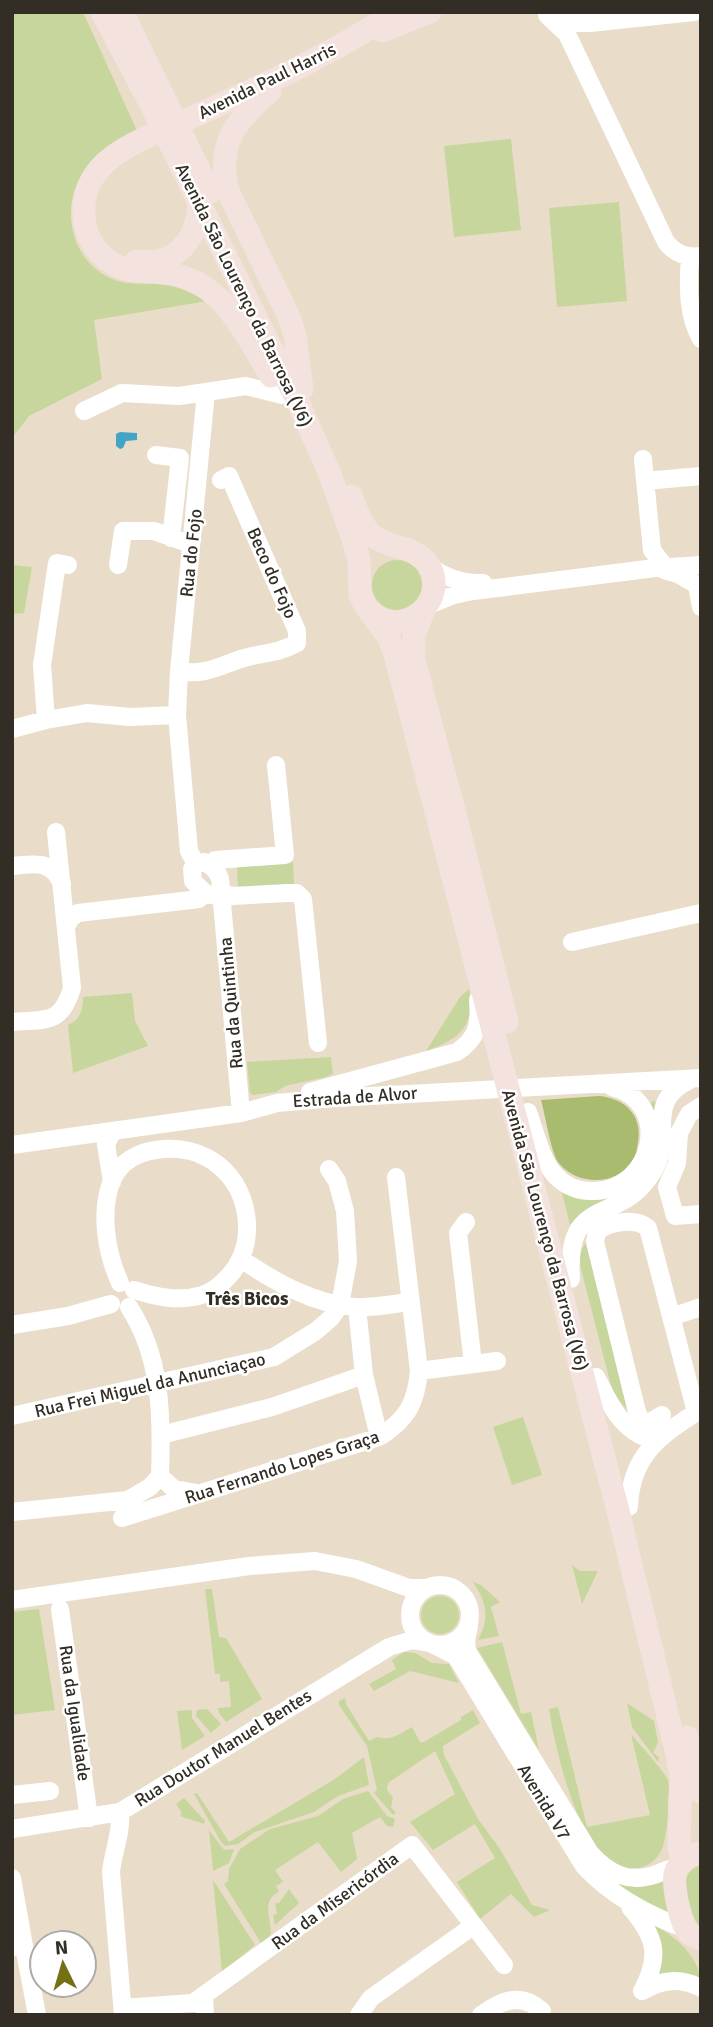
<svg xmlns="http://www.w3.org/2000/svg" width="713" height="2027" viewBox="0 0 713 2027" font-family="Signika,sans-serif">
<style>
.green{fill:#c7d69c}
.forest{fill:#a8bb6f}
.water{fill:#44a4c6}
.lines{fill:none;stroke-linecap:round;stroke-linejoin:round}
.minor{stroke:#fff;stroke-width:18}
.major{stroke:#f4e2de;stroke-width:23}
.labels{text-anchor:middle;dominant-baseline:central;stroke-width:5;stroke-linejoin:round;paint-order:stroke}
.street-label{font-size:18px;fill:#322e26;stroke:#fff}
.neighbourhood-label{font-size:19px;font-weight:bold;fill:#322e26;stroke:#fff}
</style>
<rect width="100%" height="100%" fill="#e9ddc9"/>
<!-- green -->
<path class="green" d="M 12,12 L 83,12 L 138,133 C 124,142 104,150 92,162 C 59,194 65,255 108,277 C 129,287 140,282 161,284 C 177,286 193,293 207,301 L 94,320 L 102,379 L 29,416 L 12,438 Z
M 511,139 L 521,230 L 454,237 L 444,146 Z
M 619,202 L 627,301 L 557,307 L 549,208 Z
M372 585a25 25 0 1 1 50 0a25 25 0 1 1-50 0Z
M 12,565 L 32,567 L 24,613 L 12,614 Z
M 293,862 L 294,884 L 238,888 L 237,866 Z
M 469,989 C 475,1028 459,1039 426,1051 L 460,997 Z
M 132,993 L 135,1021 L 148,1046 L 73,1073 L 68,1025 C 81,1019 83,1010 83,997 Z
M 331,1057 L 333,1074 L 326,1077 L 285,1086 L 276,1092 L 253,1095 L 250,1093 L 247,1062 Z
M 655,1101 L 658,1133 L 639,1183 L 580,1214 L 570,1225 L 561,1189 L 610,1194 L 654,1134 L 651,1102 Z
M 588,1240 L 629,1412 L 613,1393 L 581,1269 C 579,1257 580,1249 588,1240 Z
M 523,1417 L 542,1475 L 512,1485 L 493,1427 Z
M 572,1565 L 580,1571 L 598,1571 L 582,1604 Z
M 473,1582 L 481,1585 L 500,1602 L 491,1607 L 499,1636 L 478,1640 C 490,1618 487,1603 473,1582 Z
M 205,1589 L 212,1589 L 219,1637 L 226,1638 L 262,1699 L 226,1722 L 219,1713 L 218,1708 L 231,1707 L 229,1681 L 220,1682 L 220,1674 L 215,1674 Z
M421 1615a19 19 0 1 1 38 0a19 19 0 1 1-38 0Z
M 39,1609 L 55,1710 L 12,1715 L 12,1612 Z
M 502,1642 L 521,1714 L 531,1712 L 539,1750 L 477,1648 Z
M 404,1652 L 415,1653 L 432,1663 L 449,1664 L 459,1683 L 410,1671 L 374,1691 L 369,1684 L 396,1669 L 392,1660 Z
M 345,1698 L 346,1704 L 369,1741 L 377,1737 C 391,1741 400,1734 412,1727 L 420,1742 L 424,1742 L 461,1720 L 461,1717 L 473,1710 L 480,1723 L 443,1746 L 444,1755 L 478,1819 L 500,1849 L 532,1905 L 550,1910 L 534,1917 L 511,1894 L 480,1919 L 457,1882 L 495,1858 L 475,1824 L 433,1850 L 410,1822 L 455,1794 L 435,1751 L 388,1783 L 387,1790 L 393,1798 L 391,1807 L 396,1813 L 393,1815 L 374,1793 L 377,1790 L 367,1746 L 339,1705 L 339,1701 Z
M 627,1703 L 654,1721 L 658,1742 L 653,1753 L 659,1757 L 658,1762 L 632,1727 Z
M 558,1707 L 587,1827 L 650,1815 L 631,1734 C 639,1744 664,1771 668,1780 C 670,1786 668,1796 668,1801 C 668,1816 667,1835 662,1849 C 653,1871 625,1874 608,1860 C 574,1831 556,1752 549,1709 Z
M 207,1709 L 221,1724 L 211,1733 L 196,1716 L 197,1710 Z
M 192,1710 L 192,1718 L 205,1736 L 182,1750 L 177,1711 Z
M 364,1757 L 369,1785 L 338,1796 L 314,1812 L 255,1832 L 238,1844 L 225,1846 L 221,1842 L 194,1794 L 197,1793 L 229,1842 L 335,1779 Z
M 368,1791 L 387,1816 L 395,1819 L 393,1827 L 387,1826 L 380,1817 L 352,1833 L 357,1859 L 341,1872 L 318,1842 L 275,1870 L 283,1882 L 276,1886 L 279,1892 C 260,1901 272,1919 271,1935 L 261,1943 L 224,1884 L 228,1881 L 229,1869 L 240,1849 L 270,1829 L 318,1816 L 343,1799 Z
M 184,1798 L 205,1821 L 204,1824 L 180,1816 L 182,1813 L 176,1804 Z
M 209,1830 L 224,1850 L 234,1849 L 229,1863 L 213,1871 Z
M 701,1865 L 701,1928 C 692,1920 686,1893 686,1880 C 687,1872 694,1867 701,1865 Z
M 669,1873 L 675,1918 L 647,1906 L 604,1875 Z
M 213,1880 L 255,1945 L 222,1972 Z
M 289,1889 L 299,1903 L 275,1925 L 273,1915 L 277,1914 L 275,1903 L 279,1903 Z
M 649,1923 C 672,1933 698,1954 701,1981 L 656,1978 Z"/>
<!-- forest -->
<path class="forest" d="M 599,1096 C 624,1098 643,1115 638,1142 C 637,1149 636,1157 632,1162 C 615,1187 575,1185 558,1162 C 551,1152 545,1114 541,1100 Z"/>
<!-- water -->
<path class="water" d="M 120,432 L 137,433 L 137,440 L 126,441 L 123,448 L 120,449 L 116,446 L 116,434 Z"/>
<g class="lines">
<!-- minor -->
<path class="minor" d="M 547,15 L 567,34 L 666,242 C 675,254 686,258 701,256
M 552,17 L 576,23 L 590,23 L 694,12
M 690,257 C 688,284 687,315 701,339
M 84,411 L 122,393 L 179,396 L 246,386 L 282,395
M 156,455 L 180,458 L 171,538
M 643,459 L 652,550 L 665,567
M 645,481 L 701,476
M 118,565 L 123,531 L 154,531 L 182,541
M 428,565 C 445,578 462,584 483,583
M 664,570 L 678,574 L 697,585 L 701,607
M 429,605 L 454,595 L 473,591 L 655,568 L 701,565
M 179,671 C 204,675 215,668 238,660 C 260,652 275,655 297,643 L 297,631 L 229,476 L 221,480
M 46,720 L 42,665 L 57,563 L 68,565
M 12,729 L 46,720 L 87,713 L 130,717 L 177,715
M 204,862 C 217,868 225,880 218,894 L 207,895 L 193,881 L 192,869 L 196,864 Z
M 196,864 L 189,851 L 177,715 L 179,671 L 206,392
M 211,865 L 215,860 L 285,855 L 276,765
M 12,866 C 35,864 51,859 62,884
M 220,892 L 232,896 L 288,893 L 297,893 L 303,899 L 318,1043
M 218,894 L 222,903 L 241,1113
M 66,927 L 71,918 L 78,913 L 191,900 L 199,899 L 204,893
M 572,942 L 701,913
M 12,1022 C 46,1019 61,1025 72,988 L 56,832
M 310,1092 L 457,1052 C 478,1038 480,1024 478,1000
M 701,1106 L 689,1114 L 679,1133 L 677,1163 L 667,1187 L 675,1216 L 701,1214
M 528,1112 C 535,1131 541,1160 555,1175 C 565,1186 579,1192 594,1191 C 653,1190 674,1103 612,1087
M 12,1145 L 241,1113 L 277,1103 L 334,1098 L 701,1078
M 112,1182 L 106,1144 L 113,1131
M 466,1222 L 458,1233 L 473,1364
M 241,1259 C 275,1282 313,1304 355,1307 C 373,1308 392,1304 410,1302
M 571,1279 C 565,1192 619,1227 652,1173 C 676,1136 642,1103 690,1080
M 120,1283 C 106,1252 99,1210 113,1178 C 121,1162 138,1152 156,1150 C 204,1142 244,1174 247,1223 C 248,1244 242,1262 228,1277 C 221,1285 212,1292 202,1295 C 179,1302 156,1297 134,1290
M 129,1307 C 162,1358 162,1417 160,1476
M 357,1307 L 364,1375 L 379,1437
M 671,1317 L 701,1307
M 12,1325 L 68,1316 L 111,1304
M 419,1371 L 497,1361
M 596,1377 C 608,1399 617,1424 642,1436 L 664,1432
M 662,1415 L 647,1424 L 641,1420 L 637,1412 L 595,1242 L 597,1232 C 609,1221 636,1218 648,1228 L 696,1412
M 12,1416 L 274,1357 L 316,1331 L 331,1318 L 340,1305 L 348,1261 L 345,1211 L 337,1181 L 329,1169
M 161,1435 L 272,1407 L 364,1375
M 629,1507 C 631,1454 660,1436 701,1409
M 12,1512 L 128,1500 L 150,1487 L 160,1476 L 174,1489 L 197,1493
M 122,1518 L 379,1437 C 407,1420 416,1403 419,1371 L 396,1177
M410 1615a30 30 0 1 1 60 0a30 30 0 1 1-60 0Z
M 12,1600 L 249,1566 L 315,1561 L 356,1569 L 409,1588 L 426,1588
M 60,1609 L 89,1818
M 469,1626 L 466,1640 L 467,1651 L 590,1853 C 609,1874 629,1884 657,1874 C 664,1871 670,1868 678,1867
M 432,1644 L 456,1656 L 584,1866 C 612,1896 649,1916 687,1929
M 12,1795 L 50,1791
M 12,1829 L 120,1812
M 12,1878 L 24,1946 L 12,1947
M 630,1907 C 656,1937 661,1956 642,1991
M 24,1946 L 37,2015
M 642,1991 C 662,1980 679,1977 701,1988
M 204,1996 L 205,2015
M 123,2008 L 193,2003 L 412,1845 L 504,1965
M 123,2015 L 111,1872 C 113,1852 122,1832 120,1812 L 389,1647 L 412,1640 L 429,1643
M 359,2015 L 371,1998 L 473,1926
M 481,2015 C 502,2000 521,1992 542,2011"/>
<!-- major -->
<path class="major" d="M 102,12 L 148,99 L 297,400 L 329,472 L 353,539 L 359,559 L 360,595 L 366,607 L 389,638 L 396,658 L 618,1511 L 677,1754 L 681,1778 L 679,1846 L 682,1863
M 122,12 L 210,192
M 382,31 L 430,12
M 270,91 C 236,121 217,142 227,189 L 289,317 L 295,335 L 302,389
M 136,261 C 176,266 196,242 199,204
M 271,376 C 245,335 225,283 171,274 C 147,270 127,276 106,259 C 78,236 77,194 100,168 C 121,144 168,129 197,115 C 265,84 333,54 395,12
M 351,496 C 356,508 361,525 371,534 C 387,549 415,545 428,564 C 451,600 403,641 371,612
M 423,612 L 414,635 L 414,661 L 454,810 L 507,1022
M 687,1737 L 701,1792
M 701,1853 C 690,1855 678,1862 675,1874 C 673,1887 680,1925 690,1934 C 692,1935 699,1938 701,1939"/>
</g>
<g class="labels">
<!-- street labels -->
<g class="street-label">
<text transform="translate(267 81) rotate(-26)">Avenida Paul Harris</text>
<text transform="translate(244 295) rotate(64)">Avenida São Lourenço da Barrosa (V6)</text>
<text transform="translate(191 553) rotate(-84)">Rua do Fojo</text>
<text transform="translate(272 573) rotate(66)">Beco do Fojo</text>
<text transform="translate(231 1003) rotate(-95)">Rua da Quintinha</text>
<text transform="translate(355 1097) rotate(-4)">Estrada de Alvor</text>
<text transform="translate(545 1230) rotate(75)">Avenida São Lourenço da Barrosa (V6)</text>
<text transform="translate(150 1385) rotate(-13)">Rua Frei Miguel da Anunciaçao</text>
<text transform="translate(282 1467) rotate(-18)">Rua Fernando Lopes Graça</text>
<text transform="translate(75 1713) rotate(82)">Rua da Igualidade</text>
<text transform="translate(223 1748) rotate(-32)">Rua Doutor Manuel Bentes</text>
<text transform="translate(544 1802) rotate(59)">Avenida V7</text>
<text transform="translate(335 1901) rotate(-36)">Rua da Misericórdia</text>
</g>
<!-- neighbourhood labels -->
<g class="neighbourhood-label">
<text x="247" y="1299">Três Bicos</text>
</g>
</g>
<!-- border -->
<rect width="713" height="2027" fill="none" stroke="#322e26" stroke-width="28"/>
<!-- north arrow -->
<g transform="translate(63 1964) rotate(355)"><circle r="33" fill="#ffffff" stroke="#adaba8" stroke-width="2"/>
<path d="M0-5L12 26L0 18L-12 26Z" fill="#737114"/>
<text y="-10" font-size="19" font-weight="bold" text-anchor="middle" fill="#322e26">N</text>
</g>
</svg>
